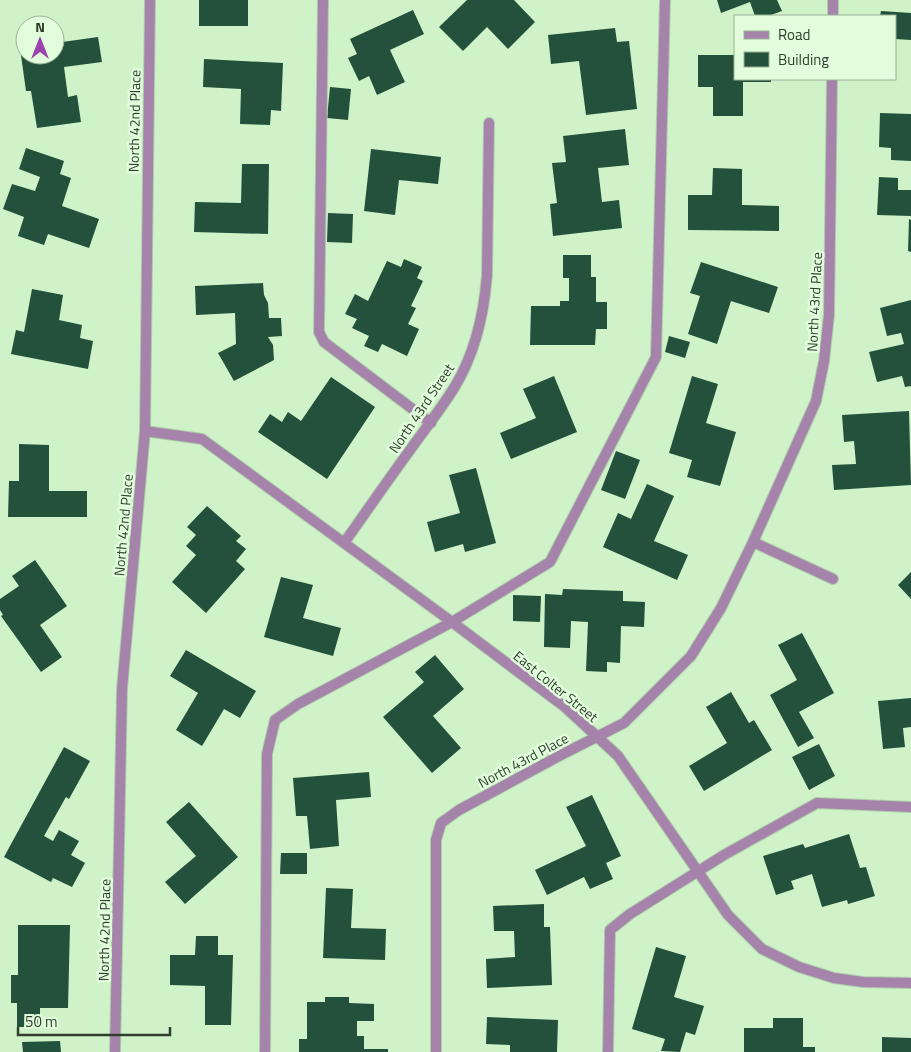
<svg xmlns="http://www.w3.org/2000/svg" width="911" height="1052" viewBox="0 0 911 1052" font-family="'Titillium Web',sans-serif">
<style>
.building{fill:#23513b}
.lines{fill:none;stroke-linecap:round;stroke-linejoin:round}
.lane-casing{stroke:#afceaa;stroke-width:12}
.street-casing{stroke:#afceaa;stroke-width:12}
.lane{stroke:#a583ab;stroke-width:10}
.street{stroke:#a583ab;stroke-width:10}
.labels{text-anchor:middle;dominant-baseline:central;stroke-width:5;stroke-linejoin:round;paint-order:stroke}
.street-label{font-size:14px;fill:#303e2e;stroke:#e1fddc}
</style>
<rect width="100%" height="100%" fill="#cff2c9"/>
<!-- building -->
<path class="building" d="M 199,0 L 248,0 L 248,26 L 199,26 Z
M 467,0 L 514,0 L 535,22 L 508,49 L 487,27 L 463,51 L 439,27 Z
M 717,0 L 777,0 L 782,11 L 768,16 L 755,16 L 750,2 L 721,13 Z
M 413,10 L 424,34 L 390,50 L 405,82 L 377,95 L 369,76 L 359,81 L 348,58 L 357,54 L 350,39 Z
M 881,11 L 911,13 L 911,40 L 895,39 L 895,16 L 880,16 Z
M 615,28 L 617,42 L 629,41 L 637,109 L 586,115 L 579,61 L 551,64 L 548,35 Z
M 98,37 L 102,62 L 64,67 L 68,97 L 77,95 L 81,122 L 37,128 L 31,91 L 26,91 L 20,48 L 25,47 L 25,55 L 55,55 L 55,43 Z
M 698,55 L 735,55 L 735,79 L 771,79 L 771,82 L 743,82 L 743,116 L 713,116 L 713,87 L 698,87 Z
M 204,59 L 283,63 L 281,111 L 271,110 L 270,125 L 240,124 L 241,89 L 203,87 Z
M 330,87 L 351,89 L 348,120 L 327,118 Z
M 880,113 L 911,114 L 911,161 L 891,160 L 891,148 L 879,147 Z
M 625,129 L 629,165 L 598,168 L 602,202 L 619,200 L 622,228 L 553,236 L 550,204 L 557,203 L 552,163 L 566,162 L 563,136 Z
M 26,148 L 64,161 L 60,174 L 71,178 L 62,206 L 99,219 L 89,248 L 48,234 L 44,245 L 18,236 L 24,217 L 3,209 L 12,184 L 35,191 L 40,177 L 19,169 Z
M 371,149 L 441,157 L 438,184 L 399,180 L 395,215 L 364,211 Z
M 242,164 L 269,164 L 268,234 L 194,232 L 195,202 L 241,203 Z
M 713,168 L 742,169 L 742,205 L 779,206 L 779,231 L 688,230 L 688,195 L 712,195 Z
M 879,177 L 898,178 L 898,190 L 911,190 L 911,216 L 877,215 Z
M 328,213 L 353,214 L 352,243 L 327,242 Z
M 909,219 L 911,220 L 911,252 L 908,251 Z
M 563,255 L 591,255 L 591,277 L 596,277 L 596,302 L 607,302 L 607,329 L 596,329 L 595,345 L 530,345 L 531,306 L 560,306 L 560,301 L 569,301 L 569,278 L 563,278 Z
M 404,259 L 422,267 L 417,278 L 423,281 L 411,306 L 416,308 L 408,324 L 419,329 L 407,356 L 382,344 L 378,352 L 364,346 L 369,336 L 352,328 L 357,319 L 345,314 L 355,294 L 368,301 L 387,261 L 401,267 Z
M 701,262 L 778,287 L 769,313 L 731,301 L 717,344 L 688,334 L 700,296 L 690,293 Z
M 263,283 L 264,295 L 268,303 L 269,318 L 281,318 L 282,336 L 268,337 L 273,345 L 274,360 L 234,381 L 218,353 L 236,344 L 235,313 L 196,315 L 195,286 Z
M 32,289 L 63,295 L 59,320 L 82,325 L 80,338 L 93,341 L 88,369 L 11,354 L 16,330 L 24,332 Z
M 911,300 L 911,386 L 905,387 L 902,376 L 877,382 L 869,352 L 904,344 L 901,333 L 887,336 L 880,308 Z
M 669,336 L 690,342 L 685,358 L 665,352 Z
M 554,376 L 577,432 L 511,459 L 500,433 L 536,418 L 523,389 Z
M 692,376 L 718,384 L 706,423 L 736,432 L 720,486 L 687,477 L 692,460 L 669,453 Z
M 331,377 L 375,407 L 327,479 L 258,432 L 270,414 L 282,422 L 288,412 L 301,421 Z
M 909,411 L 911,485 L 834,490 L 832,465 L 856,464 L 854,441 L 844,442 L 842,415 Z
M 19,444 L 49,445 L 49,491 L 87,491 L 87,517 L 8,517 L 9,481 L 19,481 Z
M 616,451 L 640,460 L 625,499 L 601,490 Z
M 476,468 L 496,543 L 465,552 L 463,544 L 435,552 L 427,522 L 460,513 L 449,475 Z
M 647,484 L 674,496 L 654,541 L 688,555 L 677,580 L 603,547 L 618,513 L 631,519 Z
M 207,506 L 241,536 L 236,541 L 246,549 L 236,561 L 245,569 L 206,613 L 172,582 L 196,555 L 186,546 L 196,535 L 187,527 Z
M 35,560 L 67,606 L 40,625 L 62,657 L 41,672 L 1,616 L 3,615 L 0,610 L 0,599 L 19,586 L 12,576 Z
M 911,572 L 911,599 L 898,585 Z
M 281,577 L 313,585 L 303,618 L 341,628 L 333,656 L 264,637 Z
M 563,589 L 623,591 L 623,601 L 645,602 L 644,627 L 621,626 L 620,663 L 607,662 L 607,672 L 586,671 L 588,622 L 571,621 L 570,648 L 544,647 L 545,594 L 562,595 Z
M 513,595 L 541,596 L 540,622 L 513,621 Z
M 802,633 L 834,693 L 799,712 L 814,738 L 798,747 L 770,695 L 797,680 L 778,645 Z
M 186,650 L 256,691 L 240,718 L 224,709 L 202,746 L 176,730 L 198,693 L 170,676 Z
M 435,655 L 464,689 L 433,716 L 461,748 L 432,773 L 383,717 L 424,682 L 415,672 Z
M 731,692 L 749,723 L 754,720 L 772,750 L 704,791 L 689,766 L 727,743 L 706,707 Z
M 911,698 L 911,727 L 903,728 L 905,747 L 883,749 L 878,701 Z
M 819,744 L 835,776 L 809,790 L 792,757 Z
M 64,747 L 90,761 L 69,799 L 66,797 L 44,836 L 53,841 L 59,830 L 79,841 L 71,855 L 85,863 L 72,887 L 53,878 L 51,882 L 4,857 Z
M 369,772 L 371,797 L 336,800 L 339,846 L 310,849 L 307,816 L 296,816 L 293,778 Z
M 592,795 L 621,856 L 606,863 L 613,879 L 590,889 L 584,877 L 547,895 L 535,870 L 586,846 L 566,807 Z
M 189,802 L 238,857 L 185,904 L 165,882 L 196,856 L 166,822 Z
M 849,834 L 860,868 L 866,867 L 875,896 L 848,904 L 847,900 L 822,907 L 812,874 L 791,881 L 794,889 L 776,895 L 763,856 L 803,844 L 805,848 Z
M 281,853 L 307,853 L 307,874 L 280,874 Z
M 326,888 L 353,889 L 351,928 L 386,929 L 385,960 L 323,958 Z
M 544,904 L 544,927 L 550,927 L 552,985 L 487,988 L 486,959 L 515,957 L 514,931 L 494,931 L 493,906 Z
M 18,925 L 70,925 L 68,1008 L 40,1008 L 40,1027 L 17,1027 L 17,1003 L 11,1003 L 11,975 L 18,975 Z
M 196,936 L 218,936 L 218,955 L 233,955 L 231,1025 L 205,1025 L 205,986 L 170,985 L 170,955 L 195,955 Z
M 656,947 L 686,956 L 674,997 L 704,1006 L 695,1035 L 686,1032 L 680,1052 L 661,1051 L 665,1039 L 632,1029 Z
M 325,997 L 349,997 L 349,1003 L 374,1004 L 374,1021 L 357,1021 L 357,1036 L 364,1036 L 364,1049 L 388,1049 L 388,1052 L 299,1052 L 299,1039 L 307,1039 L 307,1002 L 325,1002 Z
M 487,1017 L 558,1020 L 557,1052 L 510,1052 L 510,1045 L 486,1044 Z
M 773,1018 L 803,1018 L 803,1047 L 815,1047 L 815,1052 L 744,1052 L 744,1028 L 773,1028 Z
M 882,1037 L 911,1038 L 911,1052 L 882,1052 Z
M 60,1041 L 61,1052 L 23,1052 L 22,1042 Z"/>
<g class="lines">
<defs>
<path id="lane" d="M 323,0 L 319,332 L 324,342 L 431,423
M 265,1052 L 267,754 L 275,720 L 298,704 L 452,622 L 550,562 L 656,357 L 665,0
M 608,1052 L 610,930 L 630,914 L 724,855 L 817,803 L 911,807"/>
<path id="street" d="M 833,16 L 833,0
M 145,431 L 202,439 L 452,622 L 565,707 L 618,756 L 728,915 L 762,949 L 799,967 L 834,978 L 863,982 L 911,983
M 753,542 L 833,579
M 344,543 C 366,512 388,480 410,450 C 425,429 441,409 454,388 C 475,354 484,314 487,275 L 489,123
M 115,1052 L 122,689 L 145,431 L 150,0
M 436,1052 L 436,840 L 441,823 L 459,810 L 559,756 L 624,723 L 691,656 L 721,608 L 753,542 L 816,401 L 824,361 L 829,315 L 832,79"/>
</defs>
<!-- lane casing -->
<use href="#lane" class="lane-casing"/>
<!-- street casing -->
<use href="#street" class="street-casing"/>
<!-- lane -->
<use href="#lane" class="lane"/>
<!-- street -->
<use href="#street" class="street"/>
</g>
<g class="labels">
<!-- street labels -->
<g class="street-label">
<text transform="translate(134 121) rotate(-89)">North 42nd Place</text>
<text transform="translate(814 302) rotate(-87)">North 43rd Place</text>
<text transform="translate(421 408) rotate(-56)">North 43rd Street</text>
<text transform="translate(123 525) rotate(-85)">North 42nd Place</text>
<text transform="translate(556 686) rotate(39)">East Colter Street</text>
<text transform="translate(523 760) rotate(-28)">North 43rd Place</text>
<text transform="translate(104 930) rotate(-89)">North 42nd Place</text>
</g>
</g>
<!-- legend -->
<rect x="734" y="15" width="162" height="65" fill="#e1fddc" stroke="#9ab196"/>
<rect x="744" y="31" width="25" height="8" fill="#a583ab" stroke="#9ab196"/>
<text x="778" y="40" font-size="15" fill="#303e2e">Road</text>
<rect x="744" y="52" width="25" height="15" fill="#23513b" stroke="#9ab196"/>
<text x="778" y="65" font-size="15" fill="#303e2e">Building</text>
<!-- north arrow -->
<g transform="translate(40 40)"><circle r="24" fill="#e1fddc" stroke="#9ab196"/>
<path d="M0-4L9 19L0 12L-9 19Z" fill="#9c42ad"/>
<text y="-8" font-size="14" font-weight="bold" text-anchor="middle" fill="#303e2e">N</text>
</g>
<!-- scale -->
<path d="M18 1027v8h152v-8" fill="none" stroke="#303e2e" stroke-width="2.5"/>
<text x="25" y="1027" font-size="15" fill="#303e2e" stroke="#e1fddc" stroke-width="4" paint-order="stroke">50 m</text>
</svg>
